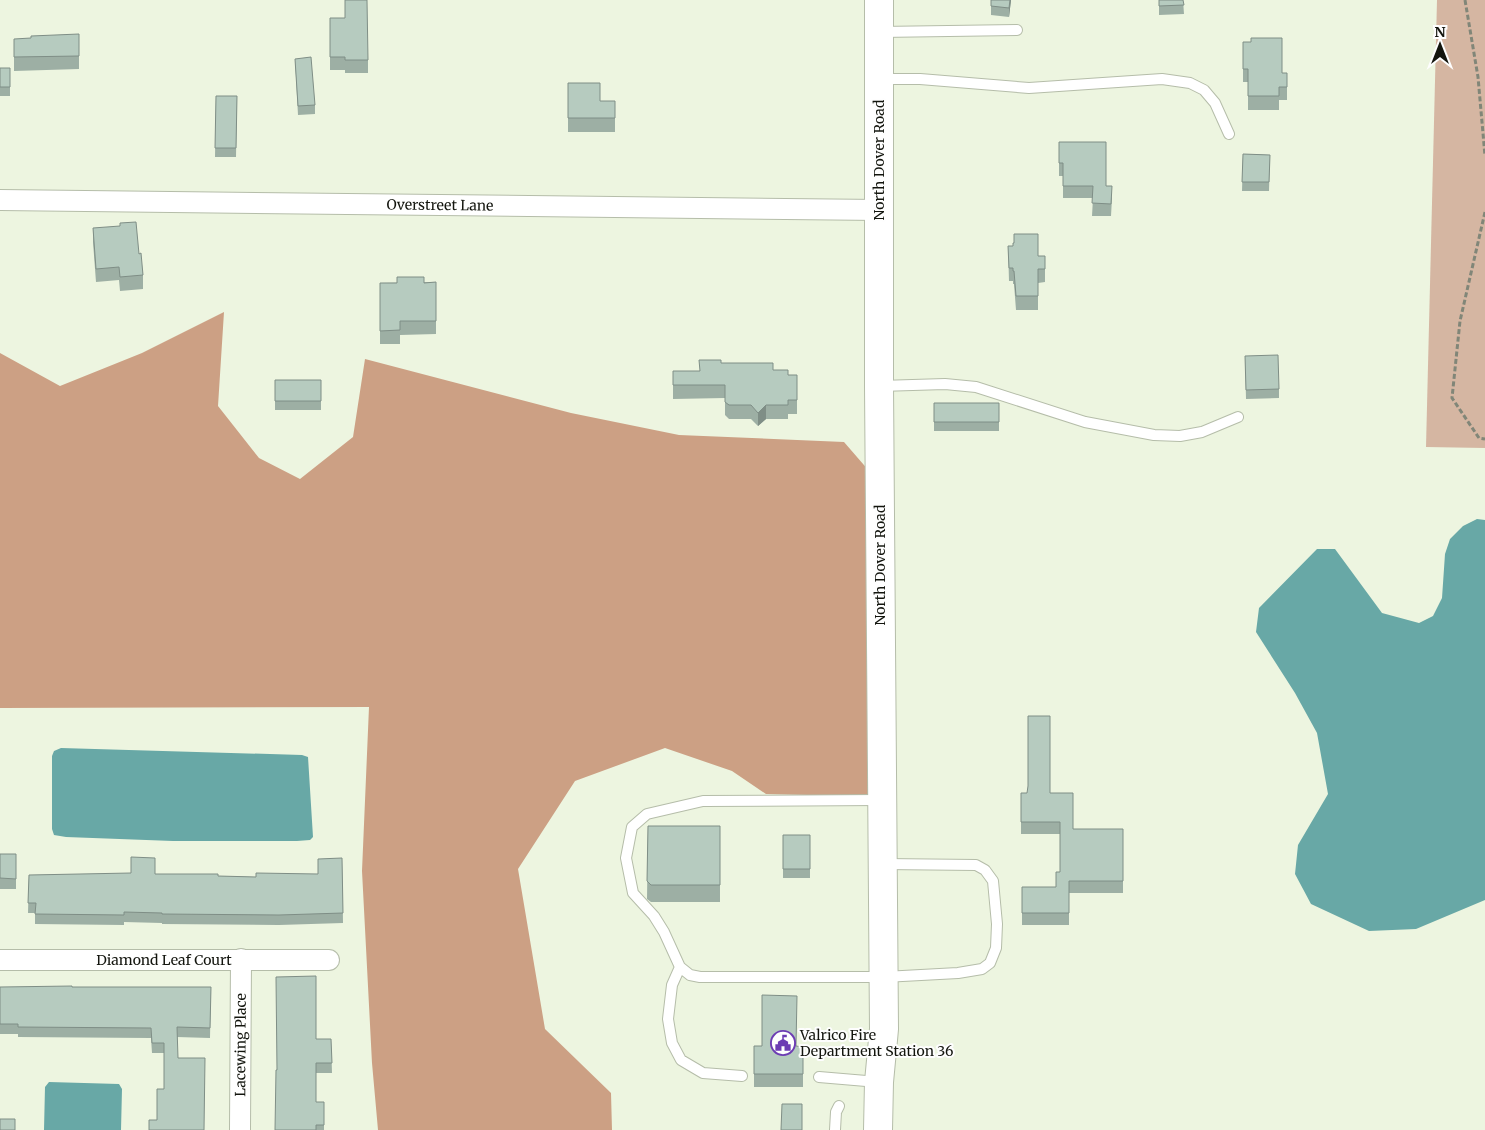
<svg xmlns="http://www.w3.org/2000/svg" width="1485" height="1130" viewBox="0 0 1485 1130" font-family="Merriweather,serif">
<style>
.green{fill:#d5b6a2}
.forest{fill:#cca084}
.water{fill:#68a8a6}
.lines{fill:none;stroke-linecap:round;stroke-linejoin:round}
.lane-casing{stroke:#b5bda9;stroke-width:12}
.street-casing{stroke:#b5bda9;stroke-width:22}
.secondary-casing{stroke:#b5bda9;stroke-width:30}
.path{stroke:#818678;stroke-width:3;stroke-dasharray:5 2.5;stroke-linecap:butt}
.lane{stroke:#fff;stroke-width:10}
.street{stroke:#fff;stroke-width:20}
.secondary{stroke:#fff;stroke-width:28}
.wall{fill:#9dafa4}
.shaded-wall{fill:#7f8e86}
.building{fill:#b6cbbf;stroke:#7f8e86}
.labels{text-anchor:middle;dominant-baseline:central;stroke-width:4;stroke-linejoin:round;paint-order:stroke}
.street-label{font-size:14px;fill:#13150e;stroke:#fefefe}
.poi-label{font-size:14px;fill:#13150e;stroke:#fefefe;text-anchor:start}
</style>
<rect width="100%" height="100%" fill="#edf5e0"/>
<!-- green -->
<path class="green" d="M 1437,0 L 1485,0 L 1485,448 L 1426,447 Z"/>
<!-- forest -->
<path class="forest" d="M 224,312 L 218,406 L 259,458 L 300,479 L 353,437 L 365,359 L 571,413 L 679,435 L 844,442 L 870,472 L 872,794 L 868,796 L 850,796 L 766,794 L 732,771 L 665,748 L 575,781 L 518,869 L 545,1029 L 611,1093 L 612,1130 L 378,1130 L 372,1063 L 362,871 L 369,707 L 0,708 L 0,353 L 60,386 L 142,353 Z"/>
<!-- water -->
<path class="water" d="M 1477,519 L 1485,520 L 1485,900 L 1416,929 L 1369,931 L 1311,904 L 1295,874 L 1298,845 L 1328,794 L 1317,733 L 1295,693 L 1256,632 L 1259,608 L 1317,549 L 1335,549 L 1382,613 L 1419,623 L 1433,616 L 1442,598 L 1445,554 L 1450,539 L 1463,526 Z
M 61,748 L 302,755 L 308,757 L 313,837 L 310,840 L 297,841 L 173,841 L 66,837 L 54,835 L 52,829 L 52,756 L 54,751 Z
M 49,1082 L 119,1084 L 122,1089 L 121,1130 L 44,1130 L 45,1087 Z"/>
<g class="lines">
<defs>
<path id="lane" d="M 880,32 L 1017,30
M 880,79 L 920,79 L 1029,88 L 1162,79 L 1190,83 L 1204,90 L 1215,103 L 1229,134
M 880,386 L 945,384 L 976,387 L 1085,422 L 1154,435 L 1180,436 L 1202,432 L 1238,417
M 880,800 L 703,801 L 647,814 L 632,827 L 626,858 L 633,893 L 654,916 L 664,932 L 680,967 L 690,975 L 700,977 L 884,977 L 958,973 L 982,969 L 990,963 L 996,948 L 997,924 L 993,881 L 985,870 L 976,865 L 884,864
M 680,967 L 672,985 L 668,1019 L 672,1043 L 681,1060 L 703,1073 L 742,1076
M 819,1077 L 878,1082
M 835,1130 L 836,1112 L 839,1106"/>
<g id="street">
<path id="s1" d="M 0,200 L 879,210"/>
<path id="s2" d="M 0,960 L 329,960"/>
<path id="s3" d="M 240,1130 L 241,959"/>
</g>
<path id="secondary" d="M 878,1130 L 879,1082 L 884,1029 L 879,386 L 879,0"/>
</defs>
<!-- lane casing -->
<use href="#lane" class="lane-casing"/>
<!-- street casing -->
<use href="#street" class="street-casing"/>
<!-- secondary casing -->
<use href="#secondary" class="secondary-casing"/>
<!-- path -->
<path class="path" d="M 1465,0 L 1478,77 L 1485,156
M 1485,212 L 1460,321 L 1452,398 L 1479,438 L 1485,439"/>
<!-- lane -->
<use href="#lane" class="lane"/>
<!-- street -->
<use href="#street" class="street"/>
<!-- secondary -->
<use href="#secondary" class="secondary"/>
</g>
<!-- wall -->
<path class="wall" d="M 991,0 L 1011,0 L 1009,17 L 991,15 Z
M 1159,0 L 1183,0 L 1184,14 L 1159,15 Z
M 330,18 L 368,60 L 368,73 L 345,73 L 345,70 L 330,70 Z
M 14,39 L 79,56 L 79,69 L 14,71 Z
M 1243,42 L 1282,73 L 1287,73 L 1287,100 L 1279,100 L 1279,110 L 1248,110 L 1248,82 L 1243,82 Z
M 295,59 L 315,105 L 315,114 L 298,115 Z
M 0,68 L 10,87 L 10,96 L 0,96 Z
M 568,83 L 600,101 L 615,101 L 615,132 L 568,132 Z
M 216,96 L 237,96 L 236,157 L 215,157 Z
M 1059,142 L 1106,186 L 1112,198 L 1111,216 L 1092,216 L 1093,198 L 1063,198 L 1063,176 L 1059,176 Z
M 1243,154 L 1270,155 L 1269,191 L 1242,191 Z
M 93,228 L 139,254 L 143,275 L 143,289 L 120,291 L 119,280 L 96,282 L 93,242 Z
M 1008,246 L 1038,256 L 1045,256 L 1045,282 L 1038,283 L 1038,310 L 1016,310 L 1014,284 L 1013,284 L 1013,281 L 1009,281 Z
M 436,282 L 436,334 L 400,335 L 400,344 L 380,344 L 380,283 Z
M 1245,356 L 1279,389 L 1279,398 L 1246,399 Z
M 721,363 L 773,370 L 788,375 L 797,375 L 797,414 L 788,414 L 788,419 L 766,419 L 758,426 L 751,419 L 729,419 L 725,415 L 725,398 L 673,399 L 673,371 L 699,371 Z
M 275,380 L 321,380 L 321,410 L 275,410 Z
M 934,403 L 999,403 L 999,431 L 934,431 Z
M 1021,793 L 1050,793 L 1073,829 L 1123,829 L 1123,893 L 1069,893 L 1069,925 L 1022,925 L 1022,887 L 1056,887 L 1060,872 L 1060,834 L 1021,834 Z
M 648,826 L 720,826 L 720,902 L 651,902 L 647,899 Z
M 783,835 L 810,835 L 810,878 L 783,878 Z
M 0,854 L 16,854 L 16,889 L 0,889 Z
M 342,858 L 343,923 L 279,925 L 162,924 L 162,923 L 124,922 L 124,925 L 35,924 L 35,913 L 28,913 L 29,875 L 155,874 L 218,876 L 256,877 L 318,874 Z
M 0,987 L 211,987 L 210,1038 L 177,1037 L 157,1120 L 164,1089 L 164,1053 L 152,1053 L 151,1038 L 18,1037 L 18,1034 L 0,1034 Z
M 316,1039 L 331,1039 L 332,1073 L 316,1073 L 316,1102 L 324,1102 L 324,1130 L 275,1130 Z
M 754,1046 L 803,1047 L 803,1087 L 754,1087 Z"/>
<!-- shaded-wall -->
<path class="shaded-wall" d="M 1010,0 L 1011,0 L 1009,17 L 1009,8 Z
M 766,405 L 766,419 L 758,426 L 758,413 Z"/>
<!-- building -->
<path class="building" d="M 345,0 L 367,0 L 368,60 L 345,60 L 345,57 L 330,57 L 330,18 L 345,18 Z
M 991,0 L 1010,0 L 1009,8 L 991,6 Z
M 1159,0 L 1183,0 L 1184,5 L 1159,6 Z
M 79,34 L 79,56 L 14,57 L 14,39 L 31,38 L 31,36 Z
M 1251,38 L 1282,38 L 1282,73 L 1287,73 L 1287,87 L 1279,87 L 1279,96 L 1248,96 L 1248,69 L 1243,69 L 1243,42 L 1251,42 Z
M 311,57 L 315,105 L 298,106 L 295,59 Z
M 0,68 L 10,68 L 10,87 L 0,87 Z
M 568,83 L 600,83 L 600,101 L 615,101 L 615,118 L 568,118 Z
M 216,96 L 237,96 L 236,148 L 215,148 Z
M 1059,142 L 1106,142 L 1106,186 L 1112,186 L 1111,204 L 1092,203 L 1093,186 L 1063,186 L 1063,163 L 1059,163 Z
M 1243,154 L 1270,155 L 1269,182 L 1242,182 Z
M 136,222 L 139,254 L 141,253 L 143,275 L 120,277 L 119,267 L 96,269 L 93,228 L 120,226 L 120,223 Z
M 1014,234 L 1038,234 L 1038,256 L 1045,256 L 1045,269 L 1038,269 L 1038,296 L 1016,296 L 1014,271 L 1013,271 L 1013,268 L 1009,268 L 1008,246 L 1013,246 L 1013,243 L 1014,243 Z
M 397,277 L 424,277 L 424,283 L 436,282 L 436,321 L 400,321 L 400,330 L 380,331 L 380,283 L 397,283 Z
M 1278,355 L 1279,389 L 1246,390 L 1245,356 Z
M 699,360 L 721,360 L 721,363 L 773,363 L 773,370 L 788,370 L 788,375 L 797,375 L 797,400 L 788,400 L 788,405 L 766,405 L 758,413 L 751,405 L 729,405 L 725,402 L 725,385 L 673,385 L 673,371 L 700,371 Z
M 275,380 L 321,380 L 321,401 L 275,401 Z
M 934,403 L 999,403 L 999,422 L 934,422 Z
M 1028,716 L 1050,716 L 1050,793 L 1073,793 L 1073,829 L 1123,829 L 1123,881 L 1069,881 L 1069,913 L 1022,913 L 1022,887 L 1056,887 L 1056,872 L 1060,872 L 1060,822 L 1021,822 L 1021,793 L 1027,793 L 1028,786 Z
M 648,826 L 720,826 L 720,885 L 651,885 L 647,881 Z
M 783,835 L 810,835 L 810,869 L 783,869 Z
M 0,854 L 16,854 L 16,879 L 0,878 Z
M 131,857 L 155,858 L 155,874 L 218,874 L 218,876 L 256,877 L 256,873 L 318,874 L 318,859 L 342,858 L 343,913 L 279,915 L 162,914 L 162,913 L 124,912 L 124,915 L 35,914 L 36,903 L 28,903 L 29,875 L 131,873 Z
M 316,976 L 316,1039 L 331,1039 L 332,1063 L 316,1063 L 316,1102 L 324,1102 L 324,1125 L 316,1125 L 316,1130 L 275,1130 L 276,1070 L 277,1070 L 276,977 Z
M 72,986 L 72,987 L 211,987 L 210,1028 L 177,1027 L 178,1058 L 205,1058 L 204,1130 L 149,1130 L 149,1120 L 157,1120 L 157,1089 L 164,1089 L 164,1043 L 152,1043 L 151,1028 L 18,1027 L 18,1024 L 0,1024 L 0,987 Z
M 762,995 L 797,996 L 796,1046 L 803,1047 L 803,1074 L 754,1074 L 754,1046 L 762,1046 Z
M 782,1104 L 802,1104 L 802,1130 L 781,1130 Z
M 0,1119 L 15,1119 L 15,1130 L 0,1130 Z"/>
<!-- icons -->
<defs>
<symbol id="civic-ring" viewBox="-11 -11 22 22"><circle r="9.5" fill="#fefefe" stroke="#6c3cb3" stroke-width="1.5"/><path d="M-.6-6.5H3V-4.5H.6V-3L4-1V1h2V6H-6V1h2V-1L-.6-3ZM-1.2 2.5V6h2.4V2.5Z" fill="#6c3cb3"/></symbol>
</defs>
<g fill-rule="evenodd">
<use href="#civic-ring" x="769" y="1029" width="28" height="28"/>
</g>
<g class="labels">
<!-- street labels -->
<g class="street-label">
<text transform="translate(879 160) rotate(-90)">North Dover Road</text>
<text stroke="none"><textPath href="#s1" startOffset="440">Overstreet Lane</textPath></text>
<text transform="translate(880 565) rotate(-90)">North Dover Road</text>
<text stroke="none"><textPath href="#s2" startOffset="164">Diamond Leaf Court</textPath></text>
<text stroke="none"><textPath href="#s3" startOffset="85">Lacewing Place</textPath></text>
</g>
<!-- poi labels -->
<g class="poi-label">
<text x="800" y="1035">Valrico Fire<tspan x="800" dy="16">Department Station 36</tspan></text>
</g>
</g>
<!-- north arrow -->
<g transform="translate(1440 45)" stroke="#fefefe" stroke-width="4" paint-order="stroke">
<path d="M0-4L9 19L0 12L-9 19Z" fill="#13150e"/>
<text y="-8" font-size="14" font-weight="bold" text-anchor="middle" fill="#13150e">N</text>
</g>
</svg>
